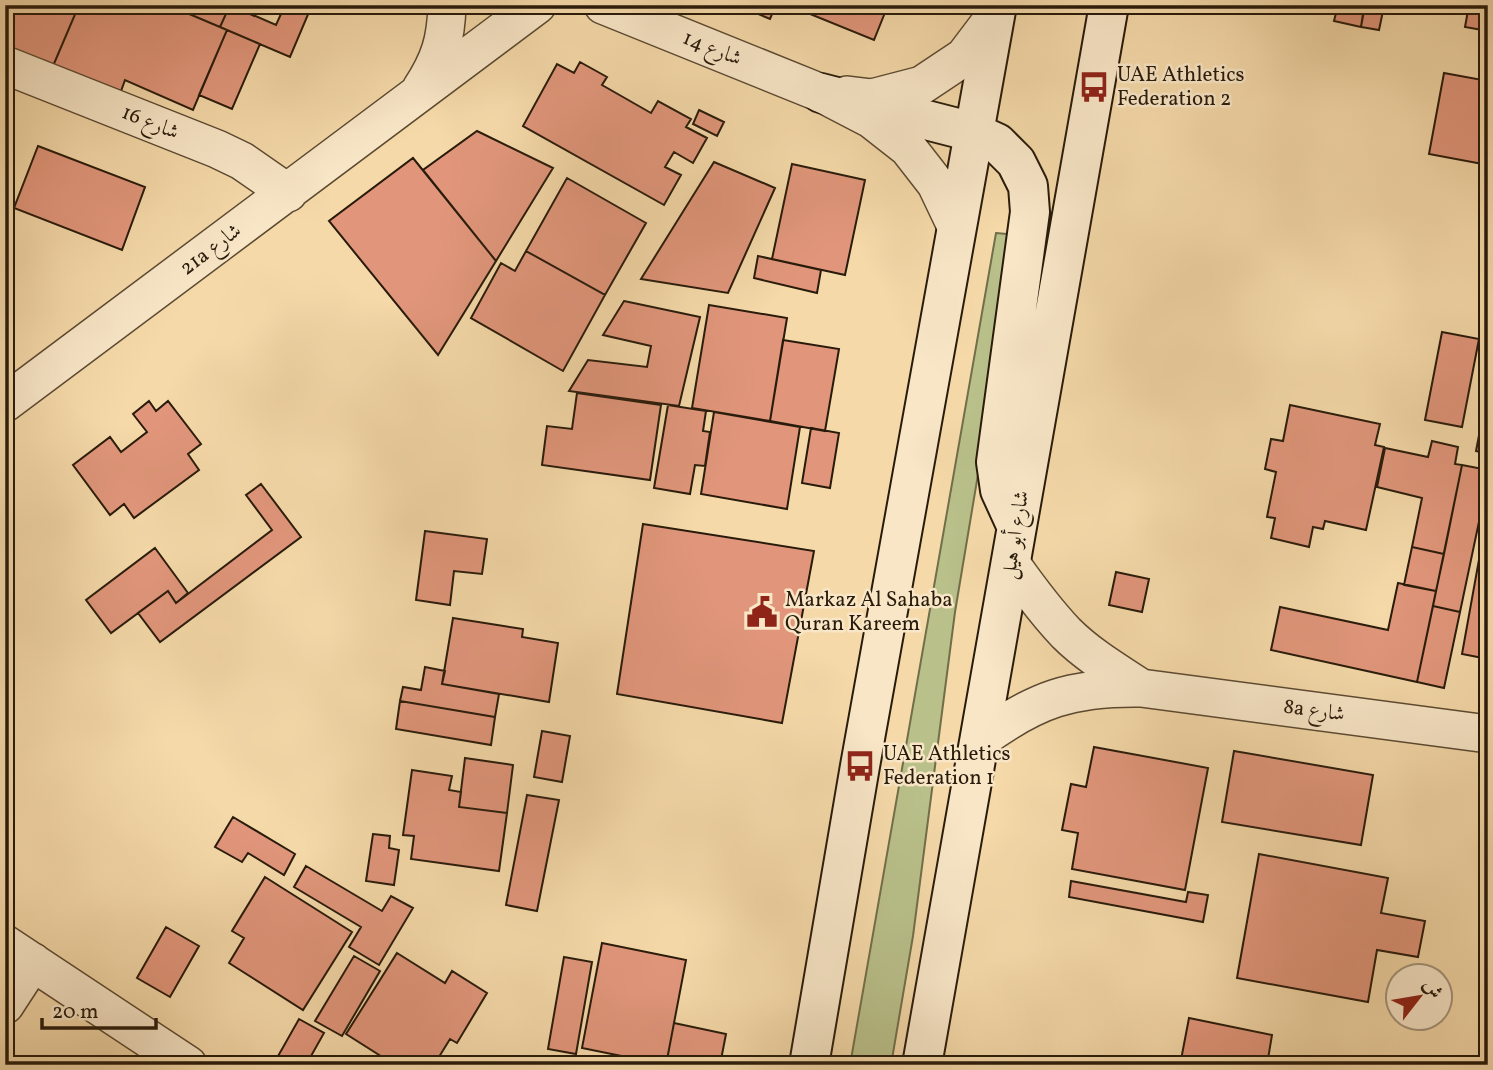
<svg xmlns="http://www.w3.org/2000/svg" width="1493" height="1070" viewBox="0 0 1493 1070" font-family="Vollkorn,Amiri,serif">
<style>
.grass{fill:#b9c08a;stroke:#716e4a;stroke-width:2}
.building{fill:#e1967b;stroke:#291b0b;stroke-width:2}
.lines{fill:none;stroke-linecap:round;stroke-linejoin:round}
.street-casing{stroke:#5c4a32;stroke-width:40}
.secondary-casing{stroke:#291b0b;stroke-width:42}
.street{stroke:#f8e6c7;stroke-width:37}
.secondary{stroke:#f8e6c7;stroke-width:38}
.labels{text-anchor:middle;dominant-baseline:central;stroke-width:5;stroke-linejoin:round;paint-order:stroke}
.street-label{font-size:21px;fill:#291b0b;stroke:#f8e6c7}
.poi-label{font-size:21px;fill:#291b0b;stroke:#f8e6c7;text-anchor:start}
</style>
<rect width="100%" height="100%" fill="#f5d9a9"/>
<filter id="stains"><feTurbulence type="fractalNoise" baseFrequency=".00286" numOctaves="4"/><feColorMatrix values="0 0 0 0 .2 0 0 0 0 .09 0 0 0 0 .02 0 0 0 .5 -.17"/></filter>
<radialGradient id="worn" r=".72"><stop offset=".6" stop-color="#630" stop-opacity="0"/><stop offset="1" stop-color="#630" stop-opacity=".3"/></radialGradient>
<!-- grass -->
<path class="grass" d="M 996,233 L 1018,235 L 955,612 L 913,936 L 891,1065 L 850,1065 Z"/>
<!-- building -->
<path class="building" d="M 5,5 L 79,5 L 53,66 L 5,45 Z
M 79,5 L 168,5 L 227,30 L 193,110 L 125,80 L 120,94 L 53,66 Z
M 168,5 L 258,5 L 254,16 L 230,5 L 220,27 Z
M 230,5 L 276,25 L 285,5 L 312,5 L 290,57 L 220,27 Z
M 745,5 L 776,5 L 770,19 L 744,8 Z
M 788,5 L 888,5 L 874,40 Z
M 1338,5 L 1365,5 L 1361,27 L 1334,21 Z
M 1469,5 L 1488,5 L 1488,31 L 1465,27 Z
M 1364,7 L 1383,11 L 1379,30 L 1361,27 Z
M 227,30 L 260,44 L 232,109 L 199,95 Z
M 580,62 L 607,77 L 602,85 L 651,113 L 658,101 L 691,119 L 686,127 L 707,138 L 693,163 L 674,152 L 665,167 L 681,175 L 664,205 L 523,126 L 557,64 L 574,73 Z
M 1444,73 L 1488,81 L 1488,165 L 1429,154 Z
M 699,110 L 724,122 L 717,136 L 693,124 Z
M 477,131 L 553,168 L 496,261 L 423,170 Z
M 38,146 L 145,187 L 122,250 L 14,208 Z
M 413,158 L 496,261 L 438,355 L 329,221 Z
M 714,162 L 775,188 L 728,293 L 641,279 Z
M 792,164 L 865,180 L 845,275 L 772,259 Z
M 567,178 L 646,223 L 605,295 L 526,251 Z
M 526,251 L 605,295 L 563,371 L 471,318 L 501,263 L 515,271 Z
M 758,256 L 821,270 L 817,293 L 754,278 Z
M 624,301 L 700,317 L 679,406 L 569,391 L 588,360 L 647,367 L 651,346 L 603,335 Z
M 709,305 L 787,318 L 770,421 L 692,408 Z
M 1442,332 L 1479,339 L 1462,427 L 1425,420 Z
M 783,340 L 839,349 L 825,431 L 770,421 Z
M 577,393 L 661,405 L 650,480 L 542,465 L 547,426 L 572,429 Z
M 149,401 L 156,411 L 168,401 L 201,444 L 188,454 L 199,470 L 134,518 L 124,504 L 110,515 L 73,465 L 110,437 L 121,452 L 147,432 L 133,414 Z
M 668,405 L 706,411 L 703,431 L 710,432 L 705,466 L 695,465 L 690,494 L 654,488 Z
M 1290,405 L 1380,424 L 1375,445 L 1384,447 L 1366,530 L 1325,521 L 1323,529 L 1313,527 L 1309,547 L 1271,538 L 1275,518 L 1267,517 L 1276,472 L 1265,469 L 1271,439 L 1283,441 Z
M 1484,409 L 1488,410 L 1488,454 L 1476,451 Z
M 714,412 L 800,427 L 787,509 L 701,494 Z
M 811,428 L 839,433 L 830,488 L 802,483 Z
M 1432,441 L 1458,447 L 1455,464 L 1462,465 L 1444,554 L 1412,547 L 1422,498 L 1377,487 L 1385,448 L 1428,457 Z
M 1462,465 L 1488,470 L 1488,479 L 1460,612 L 1433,606 Z
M 261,484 L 301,537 L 160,642 L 138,613 L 168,591 L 176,603 L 272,530 L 246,495 Z
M 643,524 L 814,551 L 782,723 L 617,694 Z
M 425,531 L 487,539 L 482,574 L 454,571 L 450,605 L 416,600 Z
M 1412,547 L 1444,554 L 1436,591 L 1404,585 Z
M 155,548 L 188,593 L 176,603 L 168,591 L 111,633 L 86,600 Z
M 1480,554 L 1488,555 L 1488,659 L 1462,654 Z
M 1116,572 L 1149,579 L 1142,612 L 1109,605 Z
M 1398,583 L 1436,591 L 1417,682 L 1271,650 L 1280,607 L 1388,630 Z
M 1433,606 L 1460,612 L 1444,688 L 1417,682 Z
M 453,618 L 523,629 L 522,637 L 558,643 L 549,702 L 442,684 Z
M 425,667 L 445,671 L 442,684 L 499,694 L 495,717 L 400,701 L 403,687 L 421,690 Z
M 400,701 L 495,717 L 491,745 L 396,729 Z
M 542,731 L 570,736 L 562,782 L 534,777 Z
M 1094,747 L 1208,768 L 1185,890 L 1072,869 L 1078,833 L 1062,830 L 1071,784 L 1086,787 Z
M 1234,751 L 1373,775 L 1361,845 L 1222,822 Z
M 465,758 L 513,765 L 507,813 L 459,807 Z
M 412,770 L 452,776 L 449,790 L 461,792 L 459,807 L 507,813 L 499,871 L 411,859 L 414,836 L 403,835 Z
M 527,795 L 559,800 L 537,911 L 506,905 Z
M 233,817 L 295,854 L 284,875 L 248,853 L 242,862 L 215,847 Z
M 373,834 L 390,836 L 389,848 L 399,850 L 394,885 L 366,881 Z
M 1259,854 L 1388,878 L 1381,913 L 1425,921 L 1418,957 L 1377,950 L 1368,1002 L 1237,978 Z
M 306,866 L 382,911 L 391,896 L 413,908 L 379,965 L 349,947 L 361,927 L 294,887 Z
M 265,877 L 352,932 L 303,1010 L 229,963 L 244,938 L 232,931 Z
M 1071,881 L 1186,902 L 1188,892 L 1208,895 L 1203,922 L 1069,897 Z
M 166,927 L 199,946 L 170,997 L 137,978 Z
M 602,943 L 686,960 L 666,1065 L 582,1048 Z
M 397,953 L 445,983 L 452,971 L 487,993 L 457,1043 L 450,1039 L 434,1065 L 395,1065 L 346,1034 Z
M 354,956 L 380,971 L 342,1036 L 315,1021 Z
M 564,957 L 592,962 L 576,1054 L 548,1049 Z
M 1487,1014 L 1488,1065 L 1479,1065 Z
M 1189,1018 L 1272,1035 L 1267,1065 L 1180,1065 Z
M 299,1019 L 324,1033 L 306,1065 L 273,1065 Z
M 674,1023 L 726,1034 L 720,1065 L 666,1065 Z
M 549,1059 L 579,1065 L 548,1065 Z
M 1006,1060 L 1029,1065 L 1005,1065 Z"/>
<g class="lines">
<defs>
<path id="street" d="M 603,5 L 821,93 L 871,119 L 908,148 L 936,184 L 956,226
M 5,65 L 217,149 L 242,161 L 288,193
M 421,89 C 440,60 446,40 447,5
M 847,95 L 872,98 L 922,85 L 964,57 L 995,16
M 5,403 L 537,5
M 1012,565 C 1029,589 1046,612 1066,633 C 1088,655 1115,671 1141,688
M 980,740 C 1036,699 1072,687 1141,688 L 1488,734
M 5,944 L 188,1065
M 5,1005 L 33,962"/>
<path id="secondary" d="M 821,93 L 973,132 L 997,143 L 1016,162 L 1028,186 L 1030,212 L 996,462 L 1000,490 L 1016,525
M 809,1065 L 860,766 L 997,5
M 922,1065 L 1109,5"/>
</defs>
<!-- street casing -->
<use href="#street" class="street-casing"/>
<!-- secondary casing -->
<use href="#secondary" class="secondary-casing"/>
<!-- street -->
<use href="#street" class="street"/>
<!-- secondary -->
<use href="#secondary" class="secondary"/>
</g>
<!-- icons -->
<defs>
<symbol id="bus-bare" viewBox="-9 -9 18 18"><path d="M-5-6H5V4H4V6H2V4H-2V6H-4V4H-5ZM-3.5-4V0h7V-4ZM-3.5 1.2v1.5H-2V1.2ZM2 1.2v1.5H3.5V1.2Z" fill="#8f2418" stroke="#f8e6c7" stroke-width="2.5" paint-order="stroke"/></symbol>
<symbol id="civic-bare" viewBox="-9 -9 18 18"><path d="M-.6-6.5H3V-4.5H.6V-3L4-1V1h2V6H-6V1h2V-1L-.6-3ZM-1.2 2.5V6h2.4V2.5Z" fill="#8f2418" stroke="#f8e6c7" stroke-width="2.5" paint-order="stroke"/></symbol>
</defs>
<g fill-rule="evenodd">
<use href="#bus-bare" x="1072" y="65" width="44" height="44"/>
<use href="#civic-bare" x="740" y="590" width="44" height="44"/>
<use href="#bus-bare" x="838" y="744" width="44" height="44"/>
</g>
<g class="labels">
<!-- street labels -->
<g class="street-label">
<text transform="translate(712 49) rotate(22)">شارع 14</text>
<text transform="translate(150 123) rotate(22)">شارع 16</text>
<text transform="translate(211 250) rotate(-37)">21a شارع</text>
<text transform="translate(1016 535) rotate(-81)">شارع أبو هيل</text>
<text transform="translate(1314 711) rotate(8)">8a شارع</text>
</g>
<!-- poi labels -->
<g class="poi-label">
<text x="1117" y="75">UAE Athletics<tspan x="1117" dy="24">Federation 2</tspan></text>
<text x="785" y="600">Markaz Al Sahaba<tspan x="785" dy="24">Quran Kareem</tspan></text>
<text x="883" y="754">UAE Athletics<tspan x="883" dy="24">Federation 1</tspan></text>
</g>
</g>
<!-- margin -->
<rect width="1493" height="1070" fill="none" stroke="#f5d9a9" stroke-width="28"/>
<rect x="7" y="7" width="1479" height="1056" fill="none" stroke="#291b0b" stroke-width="3.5"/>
<rect x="14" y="14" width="1465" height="1042" fill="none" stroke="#291b0b" stroke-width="2"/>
<!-- north arrow -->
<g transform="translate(1419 997) rotate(59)"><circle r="33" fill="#f8e6c7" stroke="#a5957c" stroke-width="2"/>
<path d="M0-5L12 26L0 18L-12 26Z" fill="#8f2418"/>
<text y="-10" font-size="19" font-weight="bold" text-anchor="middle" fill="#291b0b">ش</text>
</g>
<!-- scale -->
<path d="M42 1018v10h114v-10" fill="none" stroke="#291b0b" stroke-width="3.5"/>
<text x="52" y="1018" font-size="21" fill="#291b0b" stroke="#f8e6c7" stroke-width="5" paint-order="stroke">20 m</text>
<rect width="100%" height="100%" filter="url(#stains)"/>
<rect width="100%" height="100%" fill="url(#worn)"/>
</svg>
